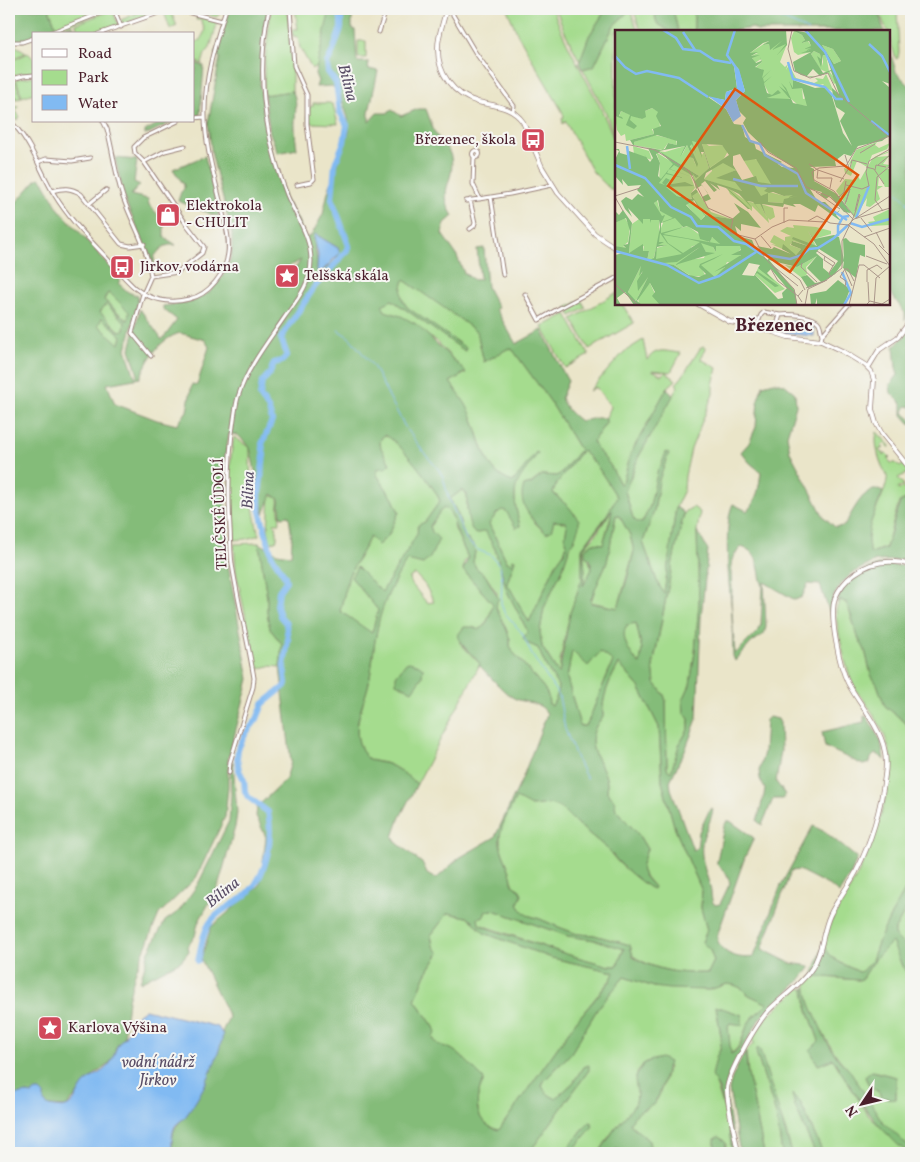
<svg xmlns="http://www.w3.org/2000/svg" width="920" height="1162" viewBox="0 0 920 1162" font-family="Vollkorn,serif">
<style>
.green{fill:#a5dc8e;stroke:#787e5c;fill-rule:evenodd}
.forest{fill:#84bc79;stroke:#676e52;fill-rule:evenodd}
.water{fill:#81baf2;stroke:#666c8e}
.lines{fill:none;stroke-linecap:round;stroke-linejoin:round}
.stream{stroke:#81baf2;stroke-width:1}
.river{stroke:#81baf2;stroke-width:6}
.minor-casing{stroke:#9a827a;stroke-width:5}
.tertiary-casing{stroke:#9a827a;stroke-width:5.5}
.minor{stroke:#fff;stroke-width:3}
.tertiary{stroke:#fff;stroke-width:4}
.labels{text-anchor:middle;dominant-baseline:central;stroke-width:4;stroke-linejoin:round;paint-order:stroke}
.poi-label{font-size:15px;fill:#4a1f2b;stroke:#f6f6f2;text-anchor:start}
.street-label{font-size:15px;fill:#4a1f2b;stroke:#f6f6f2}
.water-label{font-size:16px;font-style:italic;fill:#5a4e67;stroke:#f6f6f2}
.quarter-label{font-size:18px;font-weight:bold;fill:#4a1f2b;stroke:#f6f6f2}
.inset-river{fill:none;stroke:#81baf2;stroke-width:2.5}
.inset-road{fill:none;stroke:#aa968a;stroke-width:1}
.view{fill:#e0560e;fill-opacity:0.15;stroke:#e0560e;stroke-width:2.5}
.inset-edge{fill:none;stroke:#4a1f2b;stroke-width:2.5}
</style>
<rect width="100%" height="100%" fill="#f6f6f2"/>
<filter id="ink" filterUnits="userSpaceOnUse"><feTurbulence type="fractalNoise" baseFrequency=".02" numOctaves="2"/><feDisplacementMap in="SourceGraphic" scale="10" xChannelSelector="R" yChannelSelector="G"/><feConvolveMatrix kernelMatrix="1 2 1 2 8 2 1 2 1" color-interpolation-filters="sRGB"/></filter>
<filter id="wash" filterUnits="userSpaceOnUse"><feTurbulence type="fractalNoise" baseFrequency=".0096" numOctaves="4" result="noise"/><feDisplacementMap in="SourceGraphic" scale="20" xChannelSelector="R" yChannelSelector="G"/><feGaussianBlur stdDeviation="1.12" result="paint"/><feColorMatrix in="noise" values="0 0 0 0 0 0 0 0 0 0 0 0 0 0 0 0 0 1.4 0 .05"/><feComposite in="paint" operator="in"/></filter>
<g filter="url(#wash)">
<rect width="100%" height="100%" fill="#eae5c9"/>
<!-- green -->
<path class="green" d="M 49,9 L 109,9 L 57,29 Z
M 148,9 L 157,9 L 158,11 L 122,25 L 121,20 L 123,19 Z
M 187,9 L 222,9 L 220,14 L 216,17 Z
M 271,9 L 287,9 L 292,44 L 292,91 L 264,95 L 264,68 Z
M 295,9 L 332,9 L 324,65 L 312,69 L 300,48 L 298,37 L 293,36 L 292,29 L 298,29 Z
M 507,9 L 553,9 C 569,57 601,98 616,146 C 619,159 616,176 616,189 L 610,189 L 593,172 L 565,121 L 563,124 L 562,118 L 564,117 L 562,111 L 518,35 Z
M 556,9 L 603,9 L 603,14 L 589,36 L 580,62 L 564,30 Z
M 629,9 L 630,9 L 638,31 L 616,31 L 616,142 L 606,113 L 583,69 L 594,66 L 614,25 L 628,12 Z
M 633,9 L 665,9 L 655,16 L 657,23 L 669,31 L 641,31 Z
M 673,9 L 690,9 L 694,16 L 694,31 L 678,31 Z
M 878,9 L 897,9 L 899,52 L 898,58 L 896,59 L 889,38 L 889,31 L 887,31 Z
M 112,10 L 119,25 L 93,34 L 78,34 L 76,24 Z
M 167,11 L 171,12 L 177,26 L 170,29 L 164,12 Z
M 197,16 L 216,21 L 217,24 L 210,48 L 205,54 L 202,64 L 194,61 L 194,43 L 200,40 L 205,31 L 201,20 L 196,20 Z
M 358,41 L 366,41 L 366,58 L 358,58 Z
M 11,43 L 26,52 L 26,53 L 9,60 L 9,57 L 11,56 L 9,51 Z
M 28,53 L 34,59 L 34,72 L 12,75 L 9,68 L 9,62 Z
M 34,76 L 34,93 L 22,97 L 16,79 Z
M 16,81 L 21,98 L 17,99 L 15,96 L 16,99 L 9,102 L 9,84 Z
M 313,103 L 330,103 L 333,105 L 338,124 L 311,123 L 308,119 L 309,107 L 313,106 Z
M 9,104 L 12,104 L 13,107 L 17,106 L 18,108 L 15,110 L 20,117 L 17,120 L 9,115 Z
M 404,280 L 457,316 L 477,332 L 484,362 L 509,348 L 513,350 L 550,401 L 580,450 L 560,474 L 556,476 L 542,475 L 530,484 L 524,486 L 535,523 L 546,533 L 554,521 L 565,522 L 567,526 L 565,537 L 567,544 L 564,553 L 556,564 L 529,622 L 507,583 L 515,560 L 511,563 L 507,562 L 489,524 L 497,513 L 502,509 L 506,511 L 520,526 L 515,505 L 515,484 L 538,453 L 513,482 C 485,475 482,441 473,419 C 467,406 458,394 450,382 L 466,373 L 435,340 L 385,311 L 381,305 L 392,300 L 465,351 L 408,308 C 400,298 400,292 404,280 Z
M 108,293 L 110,293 L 130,312 L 128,320 L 127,320 L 104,300 Z
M 616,293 L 616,304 L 622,304 L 634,323 L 589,349 L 572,319 Z
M 581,300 L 586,308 L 571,316 L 566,308 Z
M 106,304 L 125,322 L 124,330 L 120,331 L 100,312 Z
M 566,314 L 589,355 L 565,368 L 542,327 Z
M 102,318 L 122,336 L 120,344 L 119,345 L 98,325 Z
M 643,340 L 647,360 C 658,346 665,352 681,353 L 671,372 L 652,370 L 661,375 L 666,372 L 676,380 L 667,388 L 631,453 L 623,482 L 620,484 L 610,465 L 596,448 L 593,441 L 606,423 L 605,419 L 611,407 L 596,387 L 589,391 L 624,352 Z
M 704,346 L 706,348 L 701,359 L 717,368 L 713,385 L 713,394 L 691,449 L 685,476 L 684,490 L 676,507 L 664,595 L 657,581 L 643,542 L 654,511 L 659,480 L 667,453 L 661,466 L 658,469 L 650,506 L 642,523 L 637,522 L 633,518 L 625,491 L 639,456 L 678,386 L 676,384 L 682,377 L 701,347 Z
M 877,432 L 890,446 L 889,448 L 885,443 L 881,447 L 884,448 L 879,450 L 881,453 L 883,452 L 884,456 L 886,453 L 890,457 L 888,459 L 891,463 L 896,463 L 900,467 L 904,464 L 900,460 L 910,472 L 898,478 L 904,485 L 898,488 L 898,490 L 905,487 L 910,497 L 899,502 L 886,547 L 871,553 C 859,529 883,504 887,480 C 888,474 884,471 882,466 C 878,457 874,441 877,432 Z
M 385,435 C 399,440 435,487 440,501 L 425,522 L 417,527 L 418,534 L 382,592 L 360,570 L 351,577 L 378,610 L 372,634 L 340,611 L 349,575 L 370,537 L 378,545 L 388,536 L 399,512 L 393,499 L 377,475 L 377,469 L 389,462 C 384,453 374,442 385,435 Z
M 234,437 L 250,448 C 250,477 251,507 259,535 L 247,539 L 234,540 C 231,508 227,468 234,437 Z
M 582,450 L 597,466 L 617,497 L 605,518 L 582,550 L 582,579 L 570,613 L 560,661 L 560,675 L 542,647 L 540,631 L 544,608 L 556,582 L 561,573 L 570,546 L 576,515 L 553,492 L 557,483 Z
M 462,490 L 467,494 L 467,509 L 478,533 L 485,530 L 495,549 L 507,591 L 527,630 L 527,633 L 523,638 L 527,643 L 538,648 L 546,666 L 558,686 L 557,696 L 552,706 L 549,704 L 548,696 L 544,688 L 513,652 L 510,646 L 510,639 L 496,608 L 497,593 L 485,575 L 476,568 L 473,562 L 475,552 L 471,543 L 464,535 L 450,499 Z
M 270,495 L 278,498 L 280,523 L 274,523 L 277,531 L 277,540 L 271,543 L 268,530 Z
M 693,507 L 700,512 L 697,531 L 699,603 L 695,652 L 690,685 L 683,700 L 684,712 L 689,719 L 689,728 L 679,745 L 672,773 L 667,769 L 666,701 L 664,695 L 655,683 L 653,667 L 673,561 L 682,520 L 686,511 Z
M 445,508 L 450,513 L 455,520 L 454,527 L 468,558 L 464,562 L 463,570 L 493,604 C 487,629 480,629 459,642 L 480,664 L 417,784 C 408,777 397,767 385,763 C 376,761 368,762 363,752 C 349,728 364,706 369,682 C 373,665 373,647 377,629 C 381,605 394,580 407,559 L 423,564 L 432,532 L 430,526 L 441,510 ZM 415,574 L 425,585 L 434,602 L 427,603 L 410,582 L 409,578 Z
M 613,508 L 603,544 L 593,543 L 585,549 L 592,569 L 582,589 L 585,571 L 583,549 L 595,536 Z
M 616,515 L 620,517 L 630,535 L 634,551 L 618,608 L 591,602 L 596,586 L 607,562 Z
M 259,543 L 267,598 L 267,612 L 270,629 L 282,644 L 280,667 L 269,666 L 257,669 L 236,572 L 234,544 Z
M 841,600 L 846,603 L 848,607 L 858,637 L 865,650 L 871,675 L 877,684 L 885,706 L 905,722 L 911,732 L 911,879 L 891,915 L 879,940 L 872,960 L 862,971 L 859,972 C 847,965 828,961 825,945 C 823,932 835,914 842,903 C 866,863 883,820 890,773 C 893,746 880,723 866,703 C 862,697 857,693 854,687 C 848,676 835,623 836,610 C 837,606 839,602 841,600 Z
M 636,623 L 642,649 L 640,664 L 638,663 C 630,653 618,637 627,625 Z
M 572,650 L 600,651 L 613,661 L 588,722 L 585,726 L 580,726 L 567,678 Z
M 619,664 L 639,687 L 659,727 L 662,782 L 675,829 L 702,891 L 701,908 L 707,931 L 702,942 L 710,950 L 714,961 L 708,973 C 680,974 657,971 633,956 L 630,945 L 594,935 L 577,934 L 556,926 L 540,919 L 527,915 L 521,909 L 518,904 L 520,890 L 512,885 C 513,870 502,858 500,843 C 498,828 510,810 516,797 L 531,806 L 550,804 L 561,808 L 574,821 L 610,851 C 617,866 638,877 650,888 L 654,887 C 638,867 639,874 647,849 L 638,834 L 616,810 L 614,800 L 607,792 C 610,763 582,755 596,726 C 598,722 601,720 603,716 C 601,698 610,679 619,664 Z
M 911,900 L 911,948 L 906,947 L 894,935 L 895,929 Z
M 493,910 L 568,936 L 595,940 L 624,948 L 617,966 L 609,966 L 566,954 L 479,924 L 478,918 L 484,916 L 486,911 Z
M 448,913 L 467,917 L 474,922 L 484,933 L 552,958 L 614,972 L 615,974 L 575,1023 L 499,1130 C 474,1125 473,1099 484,1081 L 483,1078 L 451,1049 L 441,1046 L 435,1041 L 432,1036 L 434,1027 L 415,1000 L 426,974 L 439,953 L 433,946 L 431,935 Z
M 892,941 L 902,966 L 911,979 L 911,1149 C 901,1140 890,1131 881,1120 C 870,1106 862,1089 852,1074 C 849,1069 844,1065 840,1060 C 830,1048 791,983 814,976 L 858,980 L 862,979 L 876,958 ZM 872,1071 L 896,1077 L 896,1099 L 881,1097 L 879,1092 L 870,1087 L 865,1077 Z
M 624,977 L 654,987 L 709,990 L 727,984 L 734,985 L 741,988 L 749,995 L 769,1004 C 762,1010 752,1016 748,1024 C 743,1034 741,1049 730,1054 L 728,1026 L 730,1023 L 734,1024 L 742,1015 L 716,1007 L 721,1036 L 720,1050 L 716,1058 L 716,1084 L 728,1121 L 732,1153 L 725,1153 L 726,1143 L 721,1138 L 717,1153 L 651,1153 L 649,1141 L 630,1124 C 635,1108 648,1111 656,1101 C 661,1095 664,1076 669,1067 L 649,1061 C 627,1073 642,1088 636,1102 C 632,1112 620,1121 614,1130 C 608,1137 604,1145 599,1153 L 571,1153 L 581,1141 L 583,1128 L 574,1143 L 564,1153 L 529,1153 L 589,1070 L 583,1067 L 573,1083 L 556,1098 C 550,1097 545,1092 542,1086 L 544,1081 L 571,1053 L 598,1008 Z
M 800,988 L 804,989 L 807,1007 L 819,1041 L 818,1065 L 833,1059 L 869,1116 L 909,1153 L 823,1153 L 800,1102 L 793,1095 L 795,1106 L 815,1153 L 792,1153 L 785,1129 L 757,1055 L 776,1114 L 782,1153 L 764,1153 L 748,1074 L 746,1051 L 754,1043 L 752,1039 C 760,1017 783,1004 800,988 Z"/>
<!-- forest -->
<path class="forest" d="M 9,9 L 49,9 L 57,29 L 43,34 L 34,34 L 34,37 L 24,41 L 10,40 L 9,39 Z
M 230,9 L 268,9 L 262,52 L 260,85 L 266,134 L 285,199 L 297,218 L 305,238 L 311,236 L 323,214 L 328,192 L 349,132 L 348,118 L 340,94 L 332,86 L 316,87 L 318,81 L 315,74 L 330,9 L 352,9 L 352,28 L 355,30 L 357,62 L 369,62 L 368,69 L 378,71 L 369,112 L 369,122 L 377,113 L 387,113 L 392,110 L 401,116 L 418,109 L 426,109 C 429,116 431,124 434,131 C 438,140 449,147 451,157 C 456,182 436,188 453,216 L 445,223 L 442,234 L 456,254 L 464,273 L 474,280 L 480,279 L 477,249 L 484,248 L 487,287 L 498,308 L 496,309 L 516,344 L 542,330 L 565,376 L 568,381 L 561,398 C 565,408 571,414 580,421 C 590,420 597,416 606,419 L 606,423 L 593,441 L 596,448 L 610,465 L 620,484 L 623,482 L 631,453 L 667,388 L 673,396 L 639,456 L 625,491 L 633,518 L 637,522 L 642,523 L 650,506 L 658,469 L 661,466 L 666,452 L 669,453 L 659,480 L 654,511 L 643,542 L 657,581 L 664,594 L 676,507 L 684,513 L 673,561 L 653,666 L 655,683 L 664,695 L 666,701 L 667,769 L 671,772 L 679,745 L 689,728 L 689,719 L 684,712 L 683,700 L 690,685 L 695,652 L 699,603 L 697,531 L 708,550 L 701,617 L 697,719 L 686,748 L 670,781 L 671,789 L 693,850 L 697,848 L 699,832 L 709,811 L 711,808 L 713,809 C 711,820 708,825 704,835 C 698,853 705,870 710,886 C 712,893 710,900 715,905 L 720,904 L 730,883 L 726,873 L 717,864 L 717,861 L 724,826 L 727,821 L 730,821 L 754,838 L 745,857 L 717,936 C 718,953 738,960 754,957 L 781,885 L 813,826 L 825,832 L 857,858 L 851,874 L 839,893 L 830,886 L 799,870 L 791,871 L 762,949 L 790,963 L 810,966 L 810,968 L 801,979 L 760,1018 L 728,1076 L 725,1091 L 736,1153 L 732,1153 L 728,1121 L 719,1089 L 712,1076 L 716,1058 L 720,1050 L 721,1036 L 716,1006 L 742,1015 L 742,1025 L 730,1023 L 728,1026 L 731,1054 C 742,1049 743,1034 748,1024 C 752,1016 762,1010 768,1004 L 749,995 L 741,988 L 734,985 L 727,984 L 709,990 L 669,989 L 654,987 L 624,977 L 598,1008 L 571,1053 L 544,1081 L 542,1086 C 545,1092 550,1097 556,1098 L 573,1083 L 583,1067 L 589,1065 L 589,1070 L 529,1153 L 172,1153 C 173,1135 170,1130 185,1117 L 223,1035 L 222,1032 L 229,1017 L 201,959 L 211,927 L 260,885 L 266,837 L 256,816 L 257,807 L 286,779 L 291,762 L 280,667 L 282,644 L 270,629 L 267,612 L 267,598 L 259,543 L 277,553 L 291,555 L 292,540 L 289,516 L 281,517 L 279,499 L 272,494 L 264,514 L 250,448 L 238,435 L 229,434 L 223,468 L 228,565 L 249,679 L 228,760 L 228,787 L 225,817 L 196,878 L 159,914 L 135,973 L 128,1000 L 124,1038 L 116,1047 L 114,1056 L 109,1064 L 95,1074 L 66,1107 L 49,1106 L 28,1093 L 17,1096 L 9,1094 L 9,205 L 12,207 L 37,179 L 40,178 L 43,181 L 58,208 L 117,274 L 120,281 L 118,283 L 128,292 L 138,296 L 137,308 L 126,349 L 135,377 L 138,375 L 130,349 L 140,309 L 162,340 L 177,320 L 163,309 L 163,306 L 192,302 L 210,292 L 228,269 L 232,251 L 232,234 L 212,156 L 208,123 L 220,57 L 215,55 L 215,51 L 217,50 ZM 315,234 L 338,248 L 337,258 L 321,273 L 317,270 C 319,258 312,243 315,234 ZM 301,260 L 294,270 L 294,280 L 285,285 L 284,282 L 286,278 L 282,273 L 282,270 ZM 404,280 L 457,317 L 477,332 L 484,362 L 509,348 L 513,350 L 550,401 L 580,450 L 560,474 L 556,476 L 542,475 L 531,484 L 524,486 C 516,505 534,521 546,533 L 551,531 L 554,521 L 565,522 L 567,526 L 565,537 L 567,544 L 564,553 L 556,564 L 529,622 L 507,583 L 515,560 L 513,559 L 511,563 L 507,562 L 489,524 L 497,513 L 502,510 L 506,511 L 516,528 L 520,526 C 510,485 514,486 538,453 L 536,452 L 513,482 C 483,474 481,435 470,412 C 465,401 457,392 450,382 L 466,372 L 416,324 L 401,316 L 385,311 L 382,305 L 392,300 L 465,351 L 466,348 L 408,308 C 400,299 400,292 404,280 ZM 108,293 L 110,293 L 129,312 L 128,320 L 126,320 L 104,300 L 105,297 ZM 106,304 L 125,322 L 124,330 L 119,331 L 100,312 ZM 102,318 L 122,336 L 120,344 L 119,344 L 98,325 ZM 180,333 L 205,340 L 209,347 L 197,385 L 192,384 L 187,411 L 177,425 L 157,420 L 115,404 L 107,384 L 140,378 C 148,359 159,339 180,333 ZM 385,435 C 399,441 435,487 440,501 L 425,522 L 418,525 L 417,534 L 382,592 L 357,567 L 351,577 L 378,610 L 372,633 L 340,611 L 349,575 L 370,537 L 378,545 L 388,536 L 399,512 L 393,499 L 377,475 L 377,469 L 385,468 L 390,464 C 386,455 373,442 385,435 ZM 582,450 L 597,466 L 617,497 L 605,518 L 582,548 L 582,579 L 570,613 L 559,674 L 542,647 L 540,631 L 544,608 L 556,582 L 561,573 L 570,546 L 574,541 L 579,526 L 579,520 L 569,507 L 555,495 L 553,492 L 557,483 ZM 462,490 L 467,494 C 467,507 466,523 475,534 L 485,531 L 495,549 L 507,591 L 527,630 L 527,633 L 523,638 L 527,643 L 538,648 L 546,666 L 558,686 L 557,696 L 552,706 L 549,704 L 548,696 L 544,688 L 513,652 L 510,646 L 510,639 L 505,626 L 496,608 L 497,601 L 499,599 L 485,575 L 476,568 L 473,562 L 475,552 L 474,546 L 464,535 L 458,514 L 450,499 ZM 445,508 C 455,517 452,519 456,530 C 459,539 464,548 468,558 L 463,570 L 493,604 C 490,614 488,625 479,630 L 473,627 L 464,627 L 458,635 C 460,646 474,655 480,664 L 478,667 L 480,666 C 490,676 500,689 512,697 C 523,704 541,700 547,714 L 522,779 L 495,837 L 459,858 L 436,879 L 427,874 L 423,864 L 396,842 L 393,837 L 400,817 L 417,784 C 409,777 401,771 392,766 C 382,760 369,765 363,752 C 349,728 364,706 369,682 C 373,665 373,647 377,630 C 381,606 394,580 407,560 L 423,564 L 430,558 L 439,539 L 432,532 L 430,526 L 441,510 ZM 612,510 L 610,521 L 603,544 L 593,543 L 585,549 L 585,556 L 590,559 L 592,569 L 583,586 L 585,571 L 583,549 ZM 616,515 L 620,517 L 630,535 L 634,551 L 627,579 L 618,608 L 591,603 L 591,599 L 607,562 ZM 636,623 L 642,649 L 640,664 L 638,663 C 630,653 619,637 627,625 ZM 572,651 L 588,666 L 600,652 L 613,661 L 588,722 L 585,726 L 580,726 L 567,678 ZM 619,664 L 639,687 L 659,727 L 662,782 L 675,829 L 702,891 L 701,908 L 707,930 L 702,942 L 710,950 L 714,961 L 708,973 C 680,974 657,971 633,957 L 630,945 L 594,935 L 577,934 L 556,926 L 540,919 L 527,915 L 521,909 L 518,904 L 522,894 L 520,890 L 512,885 C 513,871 502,858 500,843 C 498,828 510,811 516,798 L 531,806 L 550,804 L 561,808 L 574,821 L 610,851 C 614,860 644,886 653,889 L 654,887 C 637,869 640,871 647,849 L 638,834 L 616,810 L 614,800 L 607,792 C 610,763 582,755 596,726 C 598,722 601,720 603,716 C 601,699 610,678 619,664 ZM 493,910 L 568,936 L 595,940 L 624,949 L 617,966 L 609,966 L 566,954 L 487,928 L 479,924 L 478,918 L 484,916 L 486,911 ZM 448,913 L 467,917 L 474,922 L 484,933 L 552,958 L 614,972 L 611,980 L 575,1023 L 499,1130 C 474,1125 473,1098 484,1081 L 483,1078 C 474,1070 466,1059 456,1052 C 447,1045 438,1048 432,1037 L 436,1032 L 434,1027 L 415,1000 L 426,974 L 439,953 L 433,946 L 431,935 Z
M 603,9 L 629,9 L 628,12 L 614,25 L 594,66 L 582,69 L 579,63 L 589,36 L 603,14 Z
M 665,9 L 673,9 L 678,31 L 669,31 L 657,23 L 655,16 Z
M 690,9 L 878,9 L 884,31 L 757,31 L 753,28 L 731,31 L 694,31 L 694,16 Z
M 73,25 L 76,34 L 50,34 Z
M 889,47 L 896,72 L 911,87 L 911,302 L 905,321 L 905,313 L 889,291 Z
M 194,63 L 204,66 L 200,115 L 194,117 L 194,76 L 196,69 L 194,68 Z
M 292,91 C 299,101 294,117 295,128 C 295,135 296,142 297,149 L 278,153 L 270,133 L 264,95 Z
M 163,121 L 174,121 L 145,135 L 145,131 Z
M 205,156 L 219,215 L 216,216 L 178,201 L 181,192 L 184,189 L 184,185 L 173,169 Z
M 115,158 L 137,160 L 134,182 L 140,185 L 131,195 L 148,199 L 149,205 L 164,221 L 164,237 L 176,245 C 164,244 161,248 154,257 L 155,268 L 125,201 Z
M 911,329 L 911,407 L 906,406 L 904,411 L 905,414 L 911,419 L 911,425 L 902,415 L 902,404 L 891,393 L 890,385 L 898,375 L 896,368 L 894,347 Z
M 774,382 L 784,384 L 795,393 L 796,406 L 787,435 L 790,452 L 824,517 L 835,527 L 844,526 C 852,514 865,481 883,492 C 876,510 862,535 871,553 L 886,548 L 900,502 L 911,496 L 911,539 L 903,560 L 876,561 L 852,573 L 842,583 L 833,597 L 831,616 L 820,585 L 808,584 L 802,597 L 795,600 L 764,582 L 766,627 L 764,634 L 751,643 L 735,661 L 733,656 C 732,635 733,615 730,594 C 728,573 724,521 733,504 L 747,511 C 758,500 759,486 761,472 L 750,463 L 741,452 L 749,443 L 756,427 L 758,399 L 763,385 ZM 741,547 C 758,551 758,566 761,580 L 763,586 L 761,624 L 759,630 L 735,654 L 731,599 C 734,586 728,569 733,557 C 735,554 739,550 741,547 Z
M 884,564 L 911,567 L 911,732 L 905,722 L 885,706 L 877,684 L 871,675 L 865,650 L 858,637 L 847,603 L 841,600 L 837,603 C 841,581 864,567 884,564 Z
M 409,662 L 419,665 L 423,668 L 422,677 L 412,691 L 396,683 L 396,676 L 406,663 Z
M 864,716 L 867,717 L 881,741 L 884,760 L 879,755 L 875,754 L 871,758 L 870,763 L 863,765 L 825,747 L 822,732 L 864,722 Z
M 769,717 L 778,719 L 780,723 L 781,751 L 776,782 L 785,794 L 783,799 L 773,799 L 762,825 L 757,821 L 764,795 L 765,789 L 760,779 L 759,771 L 764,752 L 766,720 Z
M 230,762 L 233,762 L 237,813 L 235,827 L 218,887 L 198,923 L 195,936 L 188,946 L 189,951 L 181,961 L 140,982 L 149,951 L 165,921 L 179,911 L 198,884 L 229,821 L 231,795 Z
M 911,879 L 911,900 L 895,929 L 894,935 L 906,947 L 911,948 L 911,979 L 902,966 L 892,942 L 876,958 L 862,979 L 858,980 L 814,976 C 814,967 822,952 824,943 C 829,961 844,964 859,972 L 862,971 L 872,960 L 879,940 L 891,915 Z
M 806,987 L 810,1004 L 827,1042 L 839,1060 L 851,1072 L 882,1121 L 911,1149 L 911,1153 C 904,1151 898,1145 893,1140 C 867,1115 852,1089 833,1059 L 818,1065 L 810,1050 L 819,1041 L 807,1007 L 804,989 Z
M 758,1048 L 760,1050 L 792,1153 L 782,1153 L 776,1114 L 757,1055 L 756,1050 Z
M 745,1051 L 748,1074 L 764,1153 L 740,1153 L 729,1090 L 732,1078 Z
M 661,1058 L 669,1062 L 659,1095 L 653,1105 C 643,1109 634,1113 630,1124 L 649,1141 L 651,1153 L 627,1153 L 617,1149 L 609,1153 L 599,1153 L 614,1130 L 636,1103 L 637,1093 L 635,1079 L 643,1064 L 649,1061 Z
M 872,1071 L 896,1077 L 896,1099 L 881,1097 L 879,1092 L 870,1087 L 865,1077 L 869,1072 Z
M 792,1094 L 800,1102 L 823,1153 L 815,1153 L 795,1106 Z
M 589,1122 L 591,1122 L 593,1126 L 571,1153 L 564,1153 Z
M 719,1137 L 726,1143 L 725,1153 L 717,1153 L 714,1139 Z"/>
<!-- water -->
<path class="water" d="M 315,234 L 338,248 L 340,253 L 319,274 L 317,270 L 318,255 L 314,238 Z
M 790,321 L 810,325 L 814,328 L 814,336 L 782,333 L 783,324 Z
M 145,1009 L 218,1027 L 223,1035 C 218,1060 202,1095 186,1116 C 183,1120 178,1122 175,1126 C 171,1134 172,1145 172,1153 L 9,1153 L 9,1094 C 17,1097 25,1091 32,1094 L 36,1091 L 40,1091 L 44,1095 L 44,1102 L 49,1106 C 55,1107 63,1109 68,1106 C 75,1102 79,1090 84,1084 C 92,1076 102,1073 109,1065 C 115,1057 115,1043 124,1038 L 138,1014 Z"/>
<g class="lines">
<!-- stream -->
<path class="stream" d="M 771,9 L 780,18 L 809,31
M 889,183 C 894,193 904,196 908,204 C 911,209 911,215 911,220
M 339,254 L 344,254
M 315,286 L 320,273
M 338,330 L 350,338 L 373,366 L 404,425 L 425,454 L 439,470 L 443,477 L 448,496 L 467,541 L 478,550 L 491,555 L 500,566 L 502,580 L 501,603 L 504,612 L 522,633 L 532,655 L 559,696 L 565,729 L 577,759 L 587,779"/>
<!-- river -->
<path class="river" d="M 198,961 C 201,947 203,931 212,920 C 222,907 238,904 249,892 C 268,872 273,838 268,812 L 248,797 L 245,792 L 244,780 L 239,770 L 237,758 L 238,749 L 246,733 L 257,719 L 263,704 L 285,686 L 286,683 L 284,666 L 288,640 L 286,623 L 280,616 L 277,606 L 279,591 L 286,581 L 285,576 L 272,556 L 259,508 L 259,494 L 264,455 L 262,444 L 272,421 L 269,410 L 260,396 L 262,382 L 270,373 L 274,363 L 282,361 L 287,355 L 281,338 L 315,286 L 347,251 L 349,246 L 332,199 L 335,164 L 344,142 L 347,125 L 340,112 L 336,83 L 328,72 L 327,63 L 333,51 L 341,28 L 341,19 L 335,9"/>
</g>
</g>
<g filter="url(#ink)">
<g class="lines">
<defs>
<path id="minor" d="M 114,9 L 121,27
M 175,9 L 222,21
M 290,9 L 294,66 L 307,95 L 307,124 L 314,179 L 311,182 L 297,185
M 452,9 L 453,15 L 475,52 L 514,106 L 513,111
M 379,32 L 386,9
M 47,34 L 111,9
M 98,34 L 170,9
M 11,42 L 22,42 L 34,38
M 9,80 L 23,76 L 34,75
M 194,118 L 204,117
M 9,120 C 31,140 39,169 54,194 C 67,216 86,236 104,255 C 114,266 124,278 135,288 C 150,300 170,304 189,299 C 209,295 226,273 228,253 C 230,238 225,223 222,209 C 215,178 205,147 205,116 C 204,79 215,44 226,9
M 103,121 L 107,129 C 113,151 116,179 124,200 C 134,227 147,246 151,276
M472.5 154a3.5 3.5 0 1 1 7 0a3.5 3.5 0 1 1-7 0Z
M 474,157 L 473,184 L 480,199
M 38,162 L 46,159 L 72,161 L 90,158
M 144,162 L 165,151 L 185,146
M 52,191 C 63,188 70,187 81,194 L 121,244 L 130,246 L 144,244
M 491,197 L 503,275
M 470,200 L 475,223 L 474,226 L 470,229
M 466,201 L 510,194 L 552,185
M 89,204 L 106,190
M 525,294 L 539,320 L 556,310 L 616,278
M 756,327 L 761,315 L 764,312 L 780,315
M 775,332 L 780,315 C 789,314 814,315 819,323 C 821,327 821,332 822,335
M 821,341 L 822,335 L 849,304
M 151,356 L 132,333 L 143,294 L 151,276 L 178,272 L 202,253 L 204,247 L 187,225 L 144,162 L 135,153 L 134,147 L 143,138 L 178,121
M 229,773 L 230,762 L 253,687 L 254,678 C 248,641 239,606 233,570 C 230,556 231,542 230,528 C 228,491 228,456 234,419 C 235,412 236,404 238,397 C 247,368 267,343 284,318 C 296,301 311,284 311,261 C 311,236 296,217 287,195 C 264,135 256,71 269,9"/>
<path id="tertiary" d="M 446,9 C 444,22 438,34 438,47 C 437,73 453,95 478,102 C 495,106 512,106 523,122 L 542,167 L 558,193 L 595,234 L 616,248
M 698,304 L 730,322 L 761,328 L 788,337 L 821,341 L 842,351 L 865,365 L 871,371 L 874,380 L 872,409 L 876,423 L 882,434 L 911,470
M 868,368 L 879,350 L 898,337 L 911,320
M 738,1153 C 735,1133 728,1111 727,1090 C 727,1074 757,1023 769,1010 C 783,996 801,985 812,968 C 823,952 822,932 830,915 C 837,900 848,887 856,872 C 871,842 881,808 885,775 C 891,735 865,715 848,683 C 839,665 829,617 835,598 C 839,589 846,580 854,574 C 871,561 891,559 911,565"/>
</defs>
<!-- minor casing -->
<use href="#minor" class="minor-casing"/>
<!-- tertiary casing -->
<use href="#tertiary" class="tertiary-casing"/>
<!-- minor -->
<use href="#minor" class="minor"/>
<!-- tertiary -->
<use href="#tertiary" class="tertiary"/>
</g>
</g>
<!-- icons -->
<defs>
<symbol id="bus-square" viewBox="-11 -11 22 22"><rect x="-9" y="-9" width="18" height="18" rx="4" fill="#d1495b" stroke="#f6f6f2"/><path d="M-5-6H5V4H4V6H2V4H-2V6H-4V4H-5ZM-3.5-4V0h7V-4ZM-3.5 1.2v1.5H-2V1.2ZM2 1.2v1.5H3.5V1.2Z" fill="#fff"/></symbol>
<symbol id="shop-square" viewBox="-11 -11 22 22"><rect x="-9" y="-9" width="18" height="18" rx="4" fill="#d1495b" stroke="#f6f6f2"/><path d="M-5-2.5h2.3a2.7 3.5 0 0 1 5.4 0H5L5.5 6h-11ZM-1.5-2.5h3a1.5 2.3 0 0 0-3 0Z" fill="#fff"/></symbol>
<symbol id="sight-square" viewBox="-11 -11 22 22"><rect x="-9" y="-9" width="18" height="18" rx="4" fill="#d1495b" stroke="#f6f6f2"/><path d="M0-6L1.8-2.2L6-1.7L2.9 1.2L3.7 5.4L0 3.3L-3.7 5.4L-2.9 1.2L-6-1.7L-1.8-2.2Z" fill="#fff"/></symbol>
</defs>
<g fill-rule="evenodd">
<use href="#bus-square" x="519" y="126" width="28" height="28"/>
<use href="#shop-square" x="154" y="201" width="28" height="28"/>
<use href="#bus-square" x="108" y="253" width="28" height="28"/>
<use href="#sight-square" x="273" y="262" width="28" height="28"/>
<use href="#sight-square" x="36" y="1014" width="28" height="28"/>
</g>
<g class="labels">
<!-- poi labels -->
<g class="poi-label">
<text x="516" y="140" text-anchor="end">Březenec, škola</text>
<text x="186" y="206">Elektrokola<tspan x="186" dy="17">- CHULIT</tspan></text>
<text x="140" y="267">Jirkov, vodárna</text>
<text x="304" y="276">Telšská skála</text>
<text x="68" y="1028">Karlova Výšina</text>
</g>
<!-- street labels -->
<g class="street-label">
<text transform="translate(221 514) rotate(-92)">TELČSKÉ ÚDOLÍ</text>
</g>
<!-- water labels -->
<g class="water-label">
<text transform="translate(347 83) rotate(75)">Bílina</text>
<text transform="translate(249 490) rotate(-88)">Bílina</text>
<text transform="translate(223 893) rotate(-39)">Bílina</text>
<text x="158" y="1063">vodní nádrž<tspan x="158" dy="18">Jirkov</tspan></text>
</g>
<!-- quarter labels -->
<g class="quarter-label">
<text x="774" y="326">Březenec</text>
</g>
</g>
<!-- overview -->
<g transform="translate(615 30)">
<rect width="275" height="275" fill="#eae5c9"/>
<path d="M 179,1 L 187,5 L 190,10 L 187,13 L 193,11 L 197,17 L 195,19 L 198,19 L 190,22 L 196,22 L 183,25 L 179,22 L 176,8 ZM 166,6 L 172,14 L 165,32 L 170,37 L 173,34 L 171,40 L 174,35 L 181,48 L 199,53 L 203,51 L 200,48 L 208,49 L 211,44 L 219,62 L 207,56 L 209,54 L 204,55 L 178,49 L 178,56 L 187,58 L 188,69 L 192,68 L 192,76 L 183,75 L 174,67 L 175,71 L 154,74 L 153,69 L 164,70 L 152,68 L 155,66 L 145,46 L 147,39 L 140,38 L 147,32 L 146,29 L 140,33 L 136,26 L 143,23 L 135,23 L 153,11 L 149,15 L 154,14 L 155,19 L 163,12 L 155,17 L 155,7 ZM 207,15 L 218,19 L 226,31 L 219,34 ZM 199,21 L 205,24 L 208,36 L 208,25 L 211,25 L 214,41 L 222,52 L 219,54 L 213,43 L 205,39 L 196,24 ZM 37,78 L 44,82 L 45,99 L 37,99 L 39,104 L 11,111 L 10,104 L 6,106 L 2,100 L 0,86 L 4,87 L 6,81 L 27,89 L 30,81 ZM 40,105 L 61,110 L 62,115 L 53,113 L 48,120 L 19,115 L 19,112 ZM 77,110 L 81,111 L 87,125 L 89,122 L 94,138 L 80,152 L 78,144 L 84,146 L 43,121 L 50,122 L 70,116 L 67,125 L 72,115 L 76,124 L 73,127 L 78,128 L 81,136 L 75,115 ZM 262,112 L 260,115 L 264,118 L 275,113 L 272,119 L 275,118 L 257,125 L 252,137 L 242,131 L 236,146 L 230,143 L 229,138 L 235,140 L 237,132 L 233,136 L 241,120 ZM 90,113 L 94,116 L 107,115 L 113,121 L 107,132 L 117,135 L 121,140 L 108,146 L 121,152 L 127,161 L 115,159 L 131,171 L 145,174 L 152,188 L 146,174 L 158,178 L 160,187 L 155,190 L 153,188 L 154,193 L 137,176 L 137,181 L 115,164 L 112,157 L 89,149 L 97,141 L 96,137 L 109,127 L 95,138 L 87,114 ZM 18,116 L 34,121 L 37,130 L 19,124 ZM 275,121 L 272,123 L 261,127 L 274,126 L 268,134 L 275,135 L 271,139 L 275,139 L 275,157 L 270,157 L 264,145 L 263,156 L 268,156 L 262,160 L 265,169 L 255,177 L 251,176 L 252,168 L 240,188 L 221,161 L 230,149 L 241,150 L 243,146 L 245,150 L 257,129 L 261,126 ZM 41,122 L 75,144 L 80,158 L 76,163 L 83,162 L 96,182 L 116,189 L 90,185 L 86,190 L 83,188 L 71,174 L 78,170 L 84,180 L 78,167 L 78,169 L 62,166 L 44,153 L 45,133 ZM 138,128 L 153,135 L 159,149 L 169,153 L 154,154 L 157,157 L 144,155 L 152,158 L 150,161 L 170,166 L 183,162 L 183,167 L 168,173 L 138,171 L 133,165 L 136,163 L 141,170 L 142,167 L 130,154 L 134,153 L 128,151 L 142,152 L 129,131 ZM 12,168 L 21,176 L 19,168 L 26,175 L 21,169 L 36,186 L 26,171 L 32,176 L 29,169 L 42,188 L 40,190 L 43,189 L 31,169 L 34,172 L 44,187 L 44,203 L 48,193 L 39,173 L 42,170 L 45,181 L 59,186 L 68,196 L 66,198 L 73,196 L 94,212 L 96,210 L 94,207 L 102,208 L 105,214 L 96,214 L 101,222 L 101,216 L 125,216 L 126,219 L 121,224 L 125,223 L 125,227 L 117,233 L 112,232 L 107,243 L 100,247 L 85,235 L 90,245 L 94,246 L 79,251 L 76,248 L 89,246 L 76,246 L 59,235 L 38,234 L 42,218 L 51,215 L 42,215 L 44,206 L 38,231 L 32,231 L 34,221 L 28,221 L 29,216 L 14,223 L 17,194 L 24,189 L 11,172 L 28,191 ZM 85,213 L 91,222 L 89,228 L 69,230 L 86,218 L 72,224 L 78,220 L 76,217 ZM 275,179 L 275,195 L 256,196 L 253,192 L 260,191 L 258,187 ZM 10,188 L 15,197 L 13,212 L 8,216 L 11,218 L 6,218 L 0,216 L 0,193 ZM 178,195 L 201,197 L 216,201 L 216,204 L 199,209 L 193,201 L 201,216 L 177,208 L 193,216 L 178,211 L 175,215 L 186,219 L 181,225 L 156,214 L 161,215 L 155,212 L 159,205 L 170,211 L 170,207 L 176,206 L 165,201 L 172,197 L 179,198 ZM 202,226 L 191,237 L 192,244 L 187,248 L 170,235 L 182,237 ZM 26,236 L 26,246 L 29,241 L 31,243 L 28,250 L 33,247 L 23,267 L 35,253 L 45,275 L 24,274 L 23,268 L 20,271 L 13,262 ZM 143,238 L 148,240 L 170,259 L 160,263 L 140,245 Z" fill="#a5dc8e" fill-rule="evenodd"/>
<path d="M 0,0 L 171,0 L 172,15 L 162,25 L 171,14 L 157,20 L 168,10 L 155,20 L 154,14 L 148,15 L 154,11 L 148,13 L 135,23 L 143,22 L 136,26 L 145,25 L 137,28 L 141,33 L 146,31 L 145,27 L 147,32 L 140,37 L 149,40 L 147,48 L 156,40 L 148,48 L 149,52 L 157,46 L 149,53 L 152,63 L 157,65 L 163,60 L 166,63 L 152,68 L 175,69 L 164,56 L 172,62 L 166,53 L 171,58 L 178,73 L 192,76 L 187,58 L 177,59 L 174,51 L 178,58 L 178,50 L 200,58 L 209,57 L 216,63 L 228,103 L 237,116 L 225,91 L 230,83 L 221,77 L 218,67 L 217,58 L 224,64 L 216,41 L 205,46 L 198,39 L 192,46 L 203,47 L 196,47 L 186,45 L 180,41 L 178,32 L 196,22 L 186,23 L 197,19 L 190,21 L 196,18 L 189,19 L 196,16 L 194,11 L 186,13 L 190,10 L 187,5 L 177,0 L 194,3 L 192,0 L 275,0 L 275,54 L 267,51 L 275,58 L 275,105 L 267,111 L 243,116 L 236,126 L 229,124 L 220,131 L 221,136 L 195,137 L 199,139 L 199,151 L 222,164 L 236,183 L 229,182 L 215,166 L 211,169 L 205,165 L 207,162 L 195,159 L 203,172 L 210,172 L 221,183 L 225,180 L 221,185 L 227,192 L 203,175 L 200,182 L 185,174 L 178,174 L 181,177 L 169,174 L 168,177 L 147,174 L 151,186 L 145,174 L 140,174 L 146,182 L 138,172 L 132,171 L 138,179 L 124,164 L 112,158 L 135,179 L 133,179 L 111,158 L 102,155 L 105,160 L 95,153 L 102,160 L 99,162 L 90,151 L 86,154 L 92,162 L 96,169 L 89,172 L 87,167 L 93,164 L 87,155 L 81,159 L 78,146 L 59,135 L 55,139 L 77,147 L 54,139 L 52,143 L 69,148 L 51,144 L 44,153 L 50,155 L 47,153 L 51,148 L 55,150 L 51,155 L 70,152 L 79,156 L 51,157 L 62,166 L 77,169 L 76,163 L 81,159 L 83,162 L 77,166 L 90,185 L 117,189 L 125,182 L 119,173 L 133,182 L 146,198 L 126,194 L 126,201 L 120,196 L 123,206 L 137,210 L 142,222 L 153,230 L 154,227 L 142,216 L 157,219 L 159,217 L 176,224 L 167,219 L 168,214 L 181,225 L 186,219 L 176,215 L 177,211 L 193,216 L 177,209 L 178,207 L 202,216 L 193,201 L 199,209 L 219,205 L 224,207 L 229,230 L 228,209 L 231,208 L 235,212 L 250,215 L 250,227 L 245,225 L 241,248 L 228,238 L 229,231 L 220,244 L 208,252 L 193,258 L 186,247 L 192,245 L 200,253 L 206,252 L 192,238 L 202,226 L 182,237 L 154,230 L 180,261 L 182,275 L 45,275 L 37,266 L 40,262 L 35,253 L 22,271 L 27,275 L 19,275 L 10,262 L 2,268 L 6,275 L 0,275 L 0,225 L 8,223 L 0,220 L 0,216 L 11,218 L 8,215 L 13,214 L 15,201 L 11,188 L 0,193 L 0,181 L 4,185 L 8,180 L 17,193 L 14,223 L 28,214 L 28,221 L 34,221 L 32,231 L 39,228 L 45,197 L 44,190 L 36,190 L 35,193 L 35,189 L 28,189 L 28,194 L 13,178 L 17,187 L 10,179 L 6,171 L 11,167 L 17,170 L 23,164 L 29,167 L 22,160 L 26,155 L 13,156 L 7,149 L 8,155 L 0,146 L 0,130 L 4,121 L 0,119 L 4,119 L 5,123 L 12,125 L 14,121 L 31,127 L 29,124 L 35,132 L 38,128 L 33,118 L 18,115 L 15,110 L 39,104 L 38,99 L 46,96 L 41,86 L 43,82 L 37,78 L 30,81 L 31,87 L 27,89 L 16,86 L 15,90 L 22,96 L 19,99 L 11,95 L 15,85 L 6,81 L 4,86 L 7,87 L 8,89 L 0,86 ZM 207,15 L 218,19 L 226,31 L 219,34 ZM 199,21 L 205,24 L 206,29 L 202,26 L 206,37 L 208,25 L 211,25 L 216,40 L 208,43 L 196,24 ZM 119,36 L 123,38 L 130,61 L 121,70 L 124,81 L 131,88 L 128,93 L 133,102 L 153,121 L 179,138 L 167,137 L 163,134 L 167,132 L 141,119 L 139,112 L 130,107 L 127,95 L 119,94 L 111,79 L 93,67 L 110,70 L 111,62 L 122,58 ZM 42,105 L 62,111 L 62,115 L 53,113 L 50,119 L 46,120 L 19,115 L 19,112 ZM 77,111 L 81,112 L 87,128 L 86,122 L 89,122 L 94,138 L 80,151 L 78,144 L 81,148 L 84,146 L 44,121 L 70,116 L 65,127 L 72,115 L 76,124 L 72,127 L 78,128 L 82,137 L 83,134 L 75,116 L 77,114 L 81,124 ZM 87,114 L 107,115 L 114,125 L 95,138 ZM 45,122 L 58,134 L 46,149 L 43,146 L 45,133 L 41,124 ZM 125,124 L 129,131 L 141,129 L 156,154 L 143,152 L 141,146 L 127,150 L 118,135 L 118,126 ZM 108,133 L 121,140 L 101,148 L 120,152 L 127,161 L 89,149 L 91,143 ZM 139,155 L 152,158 L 149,161 L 154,163 L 155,168 L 154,163 L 158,162 L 169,166 L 178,165 L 172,168 L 183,166 L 169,169 L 168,173 L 153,172 L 153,163 L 146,166 ZM 43,170 L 45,181 L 58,188 L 47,192 L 50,185 L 47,186 L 39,173 ZM 79,170 L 90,186 L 86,190 L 71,175 ZM 60,188 L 68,197 L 46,203 L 46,193 ZM 72,196 L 83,202 L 85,209 L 95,212 L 97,207 L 105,214 L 48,204 ZM 45,203 L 52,213 L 67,224 L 41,229 L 42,217 L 52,215 L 43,215 L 49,212 L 44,212 ZM 48,205 L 73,209 L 85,212 L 68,223 L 53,213 ZM 86,213 L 98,217 L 101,222 L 101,216 L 125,216 L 126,220 L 116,225 L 126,225 L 99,242 L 110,237 L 100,247 L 86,235 L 99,229 L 108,224 L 85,234 L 84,237 L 91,244 L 84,247 L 74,245 L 59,235 L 47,233 L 62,232 L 85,217 L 60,235 L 100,223 L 91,222 ZM 204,219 L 223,231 L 214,243 L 208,238 L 208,229 L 201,223 ZM 134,233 L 145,235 L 143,238 L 159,251 L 152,243 L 156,239 L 172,258 L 167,263 L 168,268 L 163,269 L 140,245 L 142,243 L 160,257 L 164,256 L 142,241 L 139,246 L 127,245 ZM 26,236 L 24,246 L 28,241 L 22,251 L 23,261 L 33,247 L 21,271 L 13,262 ZM 223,250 L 235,259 L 229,275 L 202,275 L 202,268 L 200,275 L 196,275 L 195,264 L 211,261 Z" fill="#84bc79" fill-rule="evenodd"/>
<path d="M 119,36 L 124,39 L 130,61 L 121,70 L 126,86 L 118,92 L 111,79 L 93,66 L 110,70 L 111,62 L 122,58 Z" fill="#81baf2"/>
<path class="inset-river" d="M 48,0 L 61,8 L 68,19 L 85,21 L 99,30 L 116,33M 120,0 L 112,25 L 122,39M 190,0 L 210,22 L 234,72M 68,2 L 80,20M 254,14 L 267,26 L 275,42M 0,26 L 10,37 L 21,44 L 32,41 L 64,48 L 93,67M 173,32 L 178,49 L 210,57 L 221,69 L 228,69M 256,91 L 274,105M 127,95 L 135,111 L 145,114 L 150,125 L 183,144 L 191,163 L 232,190M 12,116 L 15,139M 0,135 L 30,148 L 56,177 L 76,187 L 82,196 L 103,197 L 119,211 L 131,214 L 146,224 L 175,229 L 187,225 L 194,219 L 203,218 L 219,208 L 233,195M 118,149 L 146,156 L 183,156M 241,188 L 254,156M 235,193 L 247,197 L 275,189M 223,206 L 223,196 L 228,187 L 234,186M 0,221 L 52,235 L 84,253 L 104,246 L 141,222M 227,242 L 236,263 L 229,275"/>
<path class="inset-road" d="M 177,0 L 173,19 L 179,41 L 195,48 L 213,43 L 223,64 L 274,107M 0,112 L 40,120 L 74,141 L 93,178 L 118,189 L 115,203 L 140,209M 145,112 L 153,122 L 181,138 L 191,157 L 215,167 L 238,189M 245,123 L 260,114M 194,134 L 203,140 L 202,148 L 217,148 L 215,158M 263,135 L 275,125M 251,137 L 259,139 L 269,154M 235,138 L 237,130 L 252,134M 203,140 L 229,149M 260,140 L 261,135 L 271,137M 225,152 L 234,138 L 230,125M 231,155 L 247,159 L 254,156 L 251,142 L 254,131 L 275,119M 201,162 L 225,179M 0,166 L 25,158M 0,167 L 8,181M 224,167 L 229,162 L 231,151M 230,174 L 235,159 L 231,172M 268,181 L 260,170 L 262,147 L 275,136M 239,186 L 241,180 L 245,165 L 244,164 L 240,181M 241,188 L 275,166M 246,188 L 257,202M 193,191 L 202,186 L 215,193 L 233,195 L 259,214 L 275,236M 169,193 L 169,178 L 173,178M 233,195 L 239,189 L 275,178M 261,202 L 269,218M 146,206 L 156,218M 249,207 L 275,198M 140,209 L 149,227 L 179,259 L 182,275M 140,209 L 157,197 L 174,190 L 209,192M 264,215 L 275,226M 202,221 L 220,233 L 218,236M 210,226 L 209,230 L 218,236 L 214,243 L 216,247M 251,226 L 272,234M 187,233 L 186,237 L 202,252M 157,235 L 183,256M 168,237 L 185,250 L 190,260M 227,238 L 227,211 L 239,186 L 219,161 L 199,150 L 197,142 L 204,138 L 231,136 L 241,119 L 275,106M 156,239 L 163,251 L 183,266M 229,239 L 233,239 L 239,251M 230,239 L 225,247 L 231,251 L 230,257M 230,240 L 237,256M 252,252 L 252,240 L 262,235 L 267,239M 253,252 L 254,272M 0,254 L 23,275M 191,258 L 212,250M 187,272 L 183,266 L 188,260M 190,275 L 193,259 L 210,251 L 227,238M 234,275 L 244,235 L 249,235 L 265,248M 251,275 L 255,271 L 267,274 L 275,269M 259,275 L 261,248 L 275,236"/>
<path class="view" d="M 120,59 L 243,145 L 175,242 L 53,156 Z"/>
<rect width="275" height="275" class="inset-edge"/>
</g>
<!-- margin -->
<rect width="920" height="1162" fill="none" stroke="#f6f6f2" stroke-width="30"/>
<!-- legend -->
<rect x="32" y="32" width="162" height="90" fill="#f6f6f2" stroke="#b1a0a2"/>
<rect x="42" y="49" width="25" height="8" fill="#ffffff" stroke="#b1a0a2"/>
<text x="78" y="58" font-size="15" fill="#4a1f2b">Road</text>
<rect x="42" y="70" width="25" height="15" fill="#a5dc8e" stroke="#b1a0a2"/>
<text x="78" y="82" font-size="15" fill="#4a1f2b">Park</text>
<rect x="42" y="95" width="25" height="15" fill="#81baf2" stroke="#b1a0a2"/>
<text x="78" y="108" font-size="15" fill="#4a1f2b">Water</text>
<!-- north arrow -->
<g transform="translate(862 1104) rotate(235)" stroke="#f6f6f2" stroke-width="4" paint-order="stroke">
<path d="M0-4L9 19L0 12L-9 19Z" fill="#4a1f2b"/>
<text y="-8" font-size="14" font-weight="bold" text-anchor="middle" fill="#4a1f2b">N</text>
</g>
</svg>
